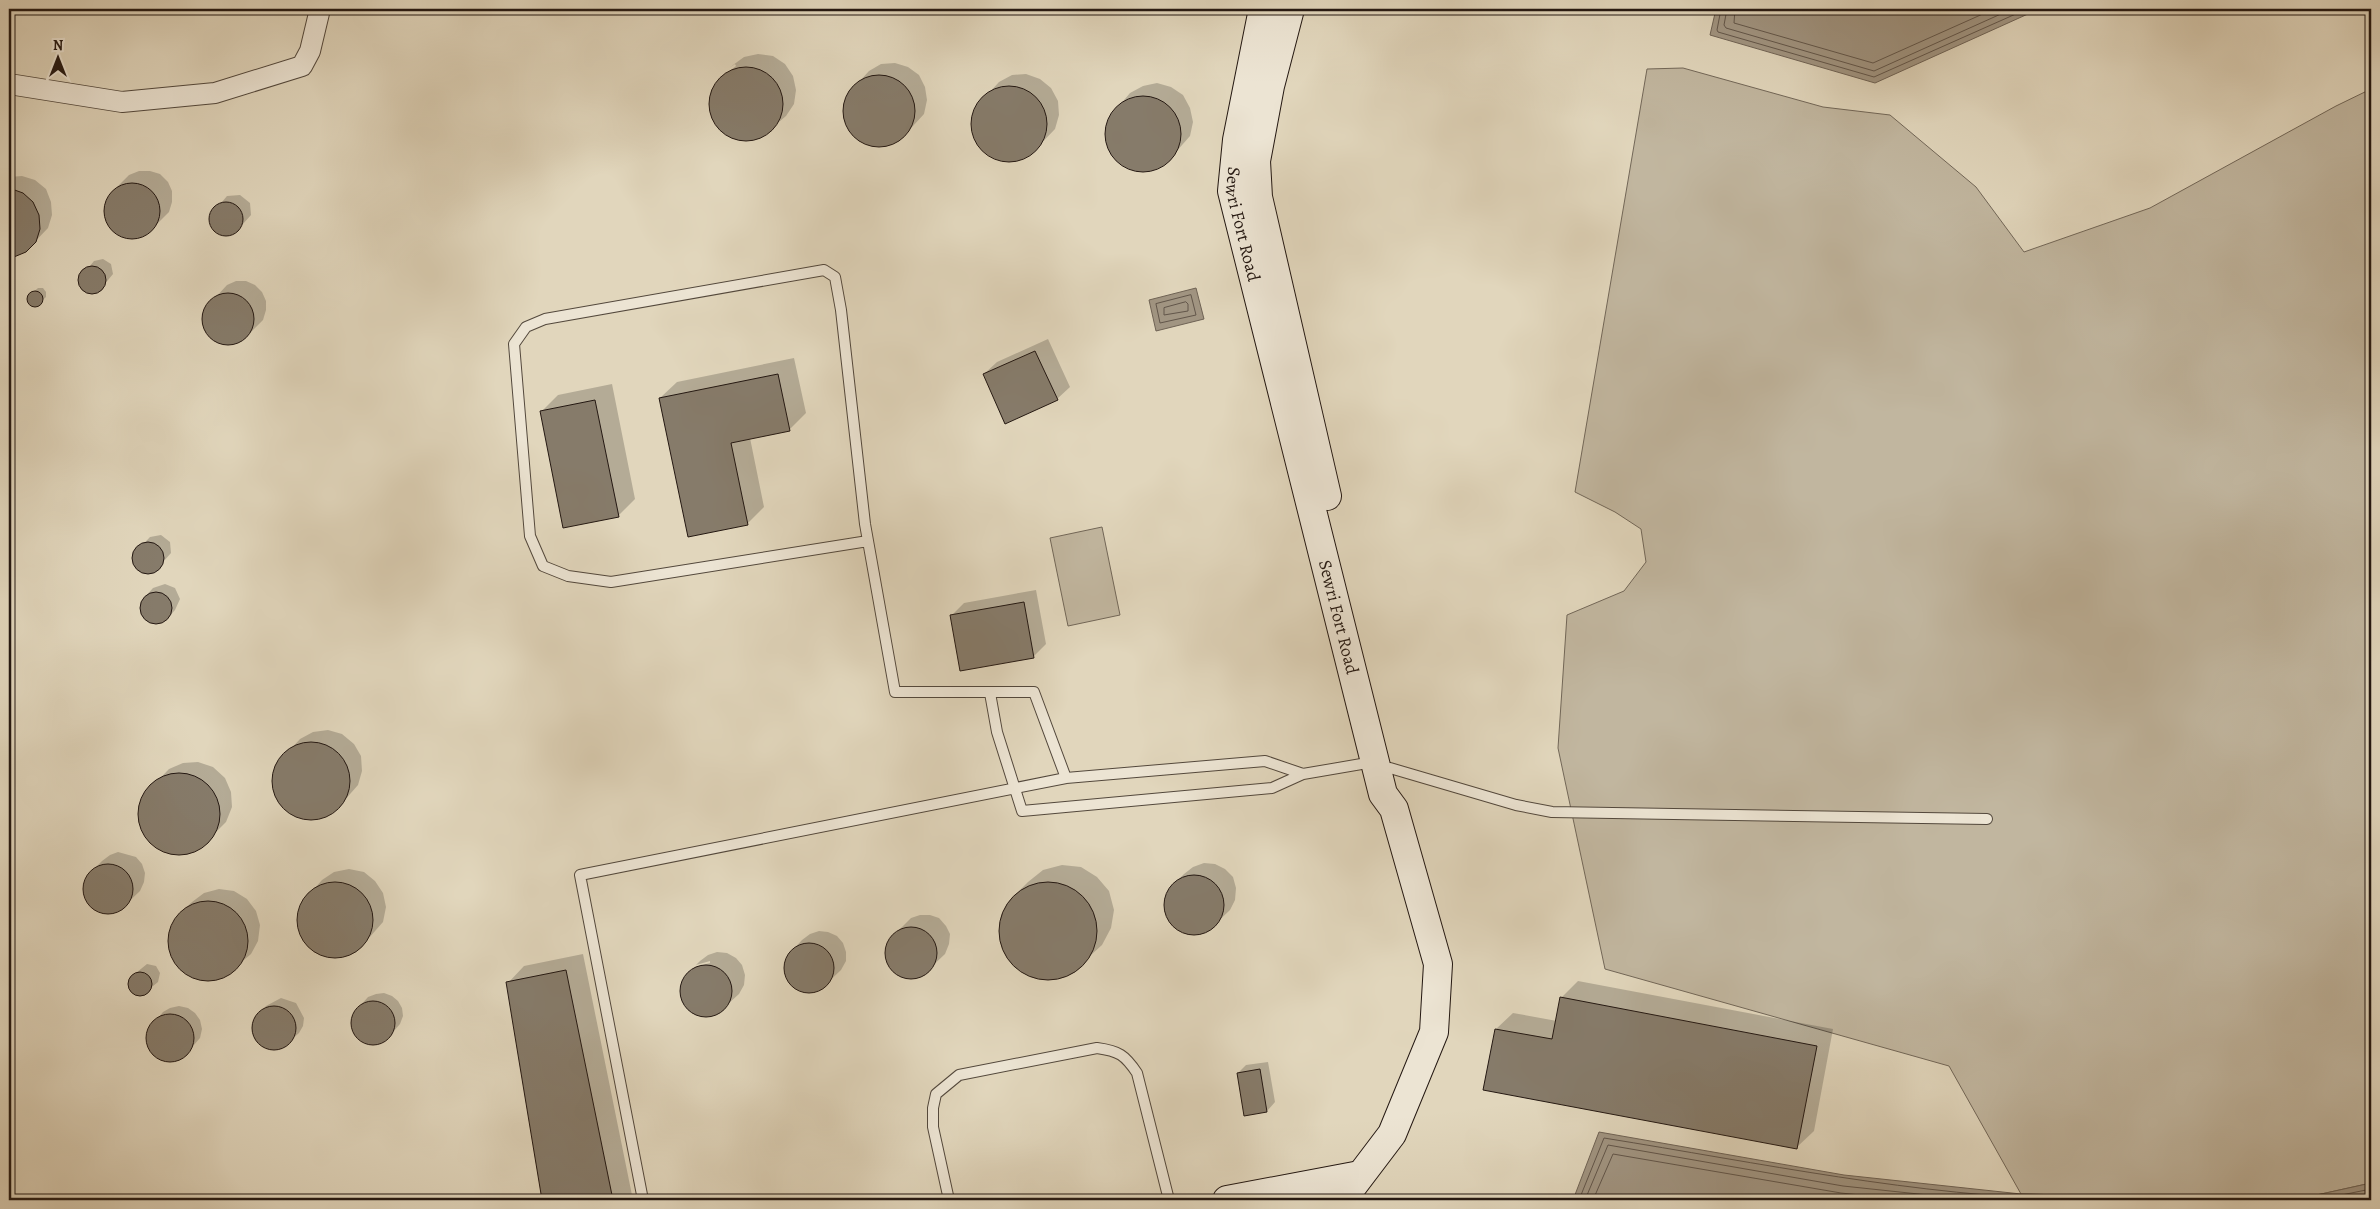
<svg xmlns="http://www.w3.org/2000/svg" width="2380" height="1209" viewBox="0 0 2380 1209" font-family="Alegreya,serif">
<style>
.green{fill:#c1b69f;stroke:#726758}
.water{fill:#a19582;stroke:#6f6355}
.shadow{fill:#0003}
.lines{fill:none;stroke-linecap:round;stroke-linejoin:round}
.shore{stroke:#62564a;stroke-width:1}
.building{fill:#867b6a;stroke:#241812}
.lane-casing{stroke:#53483c;stroke-width:12}
.street-casing{stroke:#53483c;stroke-width:22}
.secondary-casing{stroke:#241812;stroke-width:30}
.lane{stroke:#ece4d3;stroke-width:10}
.street{stroke:#ece4d3;stroke-width:20}
.secondary{stroke:#ece4d3;stroke-width:28}
.labels{text-anchor:middle;dominant-baseline:central;stroke-width:4;stroke-linejoin:round;paint-order:stroke}
.street-label{font-size:18px;fill:#241812;stroke:#ece4d3}
</style>
<rect width="100%" height="100%" fill="#e1d6bc"/>
<filter id="stains"><feTurbulence type="fractalNoise" baseFrequency=".004" numOctaves="4"/><feColorMatrix values="0 0 0 0 .2 0 0 0 0 .09 0 0 0 0 .02 0 0 0 .5 -.17"/></filter>
<radialGradient id="worn" r=".72"><stop offset=".6" stop-color="#630" stop-opacity="0"/><stop offset="1" stop-color="#630" stop-opacity=".3"/></radialGradient>
<!-- green -->
<path class="green" d="M 1683,68 L 1823,107 L 1890,115 L 1976,187 L 2024,252 L 2150,208 L 2336,106 L 2371,89 L 2371,1183 L 2294,1200 L 2021,1194 L 1949,1066 L 1605,969 L 1558,748 L 1567,615 L 1624,591 L 1646,562 L 1641,529 L 1615,512 L 1575,492 L 1647,69 Z
M 1102,527 L 1120,615 L 1068,626 L 1050,538 Z"/>
<!-- water -->
<path class="water" d="M 1716,9 L 2039,9 L 1875,83 L 1710,35 Z
M 1196,288 L 1204,319 L 1156,331 L 1149,300 Z
M 1599,1132 L 1844,1175 L 2021,1194 L 2278,1200 L 1573,1200 Z
M 2371,1183 L 2371,1200 L 2294,1200 Z"/>
<!-- shadow -->
<path class="shadow" d="M 758,54 L 773,56 L 785,64 L 793,76 L 796,90 L 794,104 L 786,116 L 761,137 L 747,140 L 732,138 L 720,130 L 712,118 L 709,104 L 711,90 L 726,72 L 726,74 L 736,66 L 735,64 L 729,68 L 733,65 L 744,57 Z
M 895,63 L 908,67 L 919,75 L 925,87 L 927,100 L 924,114 L 902,138 L 890,145 L 876,146 L 863,143 L 852,134 L 845,122 L 843,109 L 847,95 L 869,71 L 881,64 Z
M 1026,74 L 1040,79 L 1051,88 L 1058,101 L 1059,115 L 1055,129 L 1032,153 L 1019,159 L 1005,161 L 991,156 L 980,147 L 974,134 L 972,120 L 977,106 L 999,82 L 1012,75 Z
M 1157,83 L 1171,87 L 1183,95 L 1190,108 L 1193,122 L 1190,136 L 1168,161 L 1155,168 L 1141,170 L 1127,167 L 1115,158 L 1108,146 L 1106,132 L 1109,118 L 1130,93 L 1143,86 Z
M 139,171 L 150,171 L 160,174 L 168,182 L 172,191 L 172,202 L 169,212 L 148,233 L 138,238 L 127,238 L 117,234 L 110,227 L 105,217 L 105,206 L 109,196 L 116,188 L 129,175 Z
M 22,176 L 35,180 L 46,189 L 51,202 L 52,215 L 48,228 L 26,251 L 9,258 L 9,177 Z
M 240,195 L 250,203 L 251,215 L 234,234 L 222,235 L 212,227 L 211,215 L 227,196 Z
M 103,259 L 111,264 L 113,274 L 99,291 L 89,292 L 81,287 L 80,278 L 94,261 Z
M 236,281 L 246,281 L 255,285 L 262,292 L 266,301 L 266,310 L 263,320 L 243,340 L 233,344 L 224,344 L 215,340 L 208,333 L 204,324 L 204,315 L 207,306 L 214,299 L 227,285 Z
M 38,288 L 43,288 L 46,292 L 46,297 L 38,304 L 33,304 L 29,301 L 29,296 Z
M 1048,339 L 1070,387 L 1057,399 L 984,374 L 997,362 Z
M 794,358 L 806,413 L 789,430 L 750,438 L 764,507 L 747,524 L 660,398 L 677,382 Z
M 612,384 L 635,499 L 618,516 L 541,412 L 558,395 Z
M 161,535 L 170,542 L 171,553 L 155,571 L 144,572 L 135,565 L 134,554 L 150,537 Z
M 165,584 L 175,588 L 180,599 L 175,610 L 167,619 L 156,623 L 145,619 L 140,608 L 145,597 L 153,588 Z
M 1036,590 L 1046,644 L 1033,657 L 952,615 L 964,603 Z
M 328,730 L 342,734 L 354,744 L 361,756 L 362,771 L 358,785 L 336,810 L 323,817 L 308,819 L 293,815 L 282,806 L 275,793 L 273,778 L 277,764 L 300,739 L 313,732 Z
M 198,762 L 213,767 L 225,778 L 231,792 L 232,807 L 226,822 L 202,846 L 188,853 L 173,854 L 158,848 L 147,838 L 140,824 L 140,808 L 145,794 L 169,769 L 183,763 Z
M 118,852 L 136,857 L 142,864 L 145,873 L 144,882 L 140,891 L 120,910 L 111,913 L 101,912 L 93,908 L 87,900 L 84,892 L 85,882 L 89,874 L 102,861 L 110,855 Z
M 1204,863 L 1215,864 L 1225,869 L 1233,877 L 1236,888 L 1235,900 L 1230,910 L 1208,931 L 1197,934 L 1186,933 L 1176,928 L 1168,919 L 1165,909 L 1166,897 L 1171,887 L 1184,874 L 1193,867 Z
M 1062,865 L 1081,867 L 1097,877 L 1109,891 L 1114,910 L 1111,928 L 1102,945 L 1070,974 L 1051,979 L 1032,977 L 1016,968 L 1004,953 L 999,934 L 1001,915 L 1011,899 L 1028,882 L 1043,870 Z
M 349,869 L 364,872 L 375,881 L 383,893 L 386,907 L 383,922 L 361,947 L 349,955 L 334,958 L 320,954 L 308,946 L 300,934 L 297,919 L 300,905 L 322,880 L 334,872 Z
M 219,889 L 234,891 L 247,899 L 256,911 L 260,925 L 258,941 L 251,954 L 225,976 L 211,980 L 195,978 L 182,971 L 173,959 L 169,944 L 171,929 L 178,915 L 192,902 L 204,893 Z
M 920,915 L 930,915 L 939,918 L 946,926 L 950,934 L 949,944 L 945,954 L 925,973 L 916,977 L 906,977 L 897,973 L 890,966 L 887,957 L 887,947 L 891,938 L 911,918 Z
M 819,931 L 828,932 L 837,936 L 843,943 L 846,952 L 846,961 L 841,970 L 821,989 L 812,993 L 803,992 L 794,988 L 788,981 L 785,962 L 789,954 L 802,940 L 810,934 Z
M 717,952 L 727,953 L 736,958 L 742,965 L 745,975 L 744,985 L 739,994 L 718,1013 L 709,1016 L 699,1015 L 690,1010 L 684,1002 L 681,993 L 682,983 L 695,967 L 710,963 L 710,961 L 696,965 L 700,961 L 708,955 Z
M 583,954 L 633,1200 L 543,1200 L 508,983 L 524,966 Z
M 147,964 L 156,966 L 160,973 L 158,982 L 142,995 L 133,993 L 129,985 L 131,977 Z
M 1578,981 L 1833,1029 L 1814,1131 L 1797,1147 L 1496,1029 L 1513,1013 L 1557,1021 L 1561,998 Z
M 384,993 L 392,996 L 398,1001 L 402,1008 L 403,1016 L 400,1024 L 386,1040 L 370,1044 L 356,1036 L 351,1021 L 360,1006 L 368,997 L 376,994 Z
M 281,998 L 296,1003 L 304,1018 L 303,1026 L 299,1033 L 283,1047 L 267,1048 L 255,1038 L 252,1030 L 254,1021 L 266,1006 Z
M 179,1006 L 188,1008 L 195,1013 L 200,1020 L 202,1029 L 200,1038 L 186,1054 L 179,1059 L 170,1061 L 161,1059 L 153,1054 L 149,1046 L 147,1038 L 149,1029 L 163,1012 L 170,1008 Z
M 1268,1062 L 1275,1102 L 1267,1111 L 1238,1073 L 1246,1065 Z"/>
<g class="lines">
<!-- shore -->
<path class="shore" d="M 1721,9 L 1717,30 L 1718,32 L 1874,77 L 2027,9
M 1727,9 L 1724,25 L 1726,28 L 1874,71 L 2012,9
M 1735,9 L 1734,23 L 1873,63 L 1994,9
M 1191,295 L 1196,315 L 1160,323 L 1156,304 Z
M 1186,302 L 1188,304 L 1188,311 L 1164,315 L 1164,308 Z
M 1579,1200 L 1604,1138 C 1760,1163 1916,1196 2075,1200
M 1585,1200 L 1608,1145 L 1843,1186 L 1975,1200
M 1593,1200 L 1613,1154 L 1841,1193 L 1906,1200
M 2317,1200 L 2371,1189"/>
</g>
<!-- building -->
<path class="building" d="M709 104a37 37 0 1 1 74 0a37 37 0 1 1-74 0Z
M843 111a36 36 0 1 1 72 0a36 36 0 1 1-72 0Z
M971 124a38 38 0 1 1 76 0a38 38 0 1 1-76 0Z
M1105 134a38 38 0 1 1 76 0a38 38 0 1 1-76 0Z
M104 211a28 28 0 1 1 56 0a28 28 0 1 1-56 0Z
M 9,188 L 23,193 L 33,202 L 39,215 L 40,229 L 36,242 L 26,252 L 9,259 Z
M209 219a17 17 0 1 1 34 0a17 17 0 1 1-34 0Z
M78 280a14 14 0 1 1 28 0a14 14 0 1 1-28 0Z
M27 299a8 8 0 1 1 16 0a8 8 0 1 1-16 0Z
M202 319a26 26 0 1 1 52 0a26 26 0 1 1-52 0Z
M 1035,351 L 1058,400 L 1005,424 L 983,374 Z
M 778,374 L 790,431 L 731,443 L 748,525 L 688,537 L 659,398 Z
M 595,400 L 619,517 L 563,528 L 540,411 Z
M132 558a16 16 0 1 1 32 0a16 16 0 1 1-32 0Z
M140 608a16 16 0 1 1 32 0a16 16 0 1 1-32 0Z
M 1024,602 L 1034,658 L 960,671 L 950,615 Z
M272 781a39 39 0 1 1 78 0a39 39 0 1 1-78 0Z
M138 814a41 41 0 1 1 82 0a41 41 0 1 1-82 0Z
M83 889a25 25 0 1 1 50 0a25 25 0 1 1-50 0Z
M1164 905a30 30 0 1 1 60 0a30 30 0 1 1-60 0Z
M297 920a38 38 0 1 1 76 0a38 38 0 1 1-76 0Z
M999 931a49 49 0 1 1 98 0a49 49 0 1 1-98 0Z
M168 941a40 40 0 1 1 80 0a40 40 0 1 1-80 0Z
M885 953a26 26 0 1 1 52 0a26 26 0 1 1-52 0Z
M784 968a25 25 0 1 1 50 0a25 25 0 1 1-50 0Z
M680 991a26 26 0 1 1 52 0a26 26 0 1 1-52 0Z
M 566,970 L 613,1200 L 542,1200 L 506,982 Z
M128 984a12 12 0 1 1 24 0a12 12 0 1 1-24 0Z
M 1560,997 L 1817,1046 L 1797,1149 L 1483,1090 L 1495,1029 L 1552,1039 Z
M351 1023a22 22 0 1 1 44 0a22 22 0 1 1-44 0Z
M252 1028a22 22 0 1 1 44 0a22 22 0 1 1-44 0Z
M146 1038a24 24 0 1 1 48 0a24 24 0 1 1-48 0Z
M 1260,1069 L 1267,1112 L 1244,1116 L 1237,1073 Z"/>
<g class="lines">
<defs>
<path id="lane" d="M 868,541 L 611,582 L 568,576 L 543,566 L 530,536 L 514,344 L 526,327 L 545,319 L 824,270 L 835,277 L 841,310 L 865,524 L 895,692 L 1034,692 L 1066,778 L 1265,761 L 1303,774
M 990,693 L 997,732 L 1022,811 L 1272,788 L 1303,774 L 1373,762
M 1379,771 L 1390,768 L 1516,805 L 1552,812 L 1987,819
M 643,1200 L 580,875 L 1066,778
M 949,1200 L 933,1127 L 933,1108 L 936,1094 L 959,1075 L 1097,1048 C 1119,1051 1125,1055 1137,1073 L 1169,1200"/>
<path id="street" d="M 9,84 L 122,102 L 215,93 L 302,66 L 310,51 L 320,9"/>
<g id="secondary">
<path id="s1" d="M 1263,9 L 1237,140 L 1232,191 L 1383,794 L 1394,809 L 1438,964 L 1434,1032 L 1392,1134 L 1342,1200"/>
<path d="M 1290,9 L 1270,86 L 1256,161 L 1258,197 L 1327,496"/>
<path d="M 1227,1200 L 1360,1175"/>
</g>
</defs>
<!-- lane casing -->
<use href="#lane" class="lane-casing"/>
<!-- street casing -->
<use href="#street" class="street-casing"/>
<!-- secondary casing -->
<use href="#secondary" class="secondary-casing"/>
<!-- lane -->
<use href="#lane" class="lane"/>
<!-- street -->
<use href="#street" class="street"/>
<!-- secondary -->
<use href="#secondary" class="secondary"/>
</g>
<g class="labels">
<!-- street labels -->
<g class="street-label">
<text stroke="none"><textPath href="#s1" startOffset="219">Sewri Fort Road</textPath></text>
<text stroke="none"><textPath href="#s1" startOffset="624">Sewri Fort Road</textPath></text>
</g>
</g>
<!-- margin -->
<rect width="2380" height="1209" fill="none" stroke="#e1d6bc" stroke-width="30"/>
<rect x="10" y="10" width="2360" height="1189" fill="none" stroke="#241812" stroke-width="2.5"/>
<rect x="15" y="15" width="2350" height="1179" fill="none" stroke="#241812"/>
<!-- north arrow -->
<g transform="translate(58 58)" stroke="#ece4d3" stroke-width="4" paint-order="stroke">
<path d="M0-4L9 19L0 12L-9 19Z" fill="#241812"/>
<text y="-8" font-size="14" font-weight="bold" text-anchor="middle" fill="#241812">N</text>
</g>
<rect width="100%" height="100%" filter="url(#stains)"/>
<rect width="100%" height="100%" fill="url(#worn)"/>
</svg>
